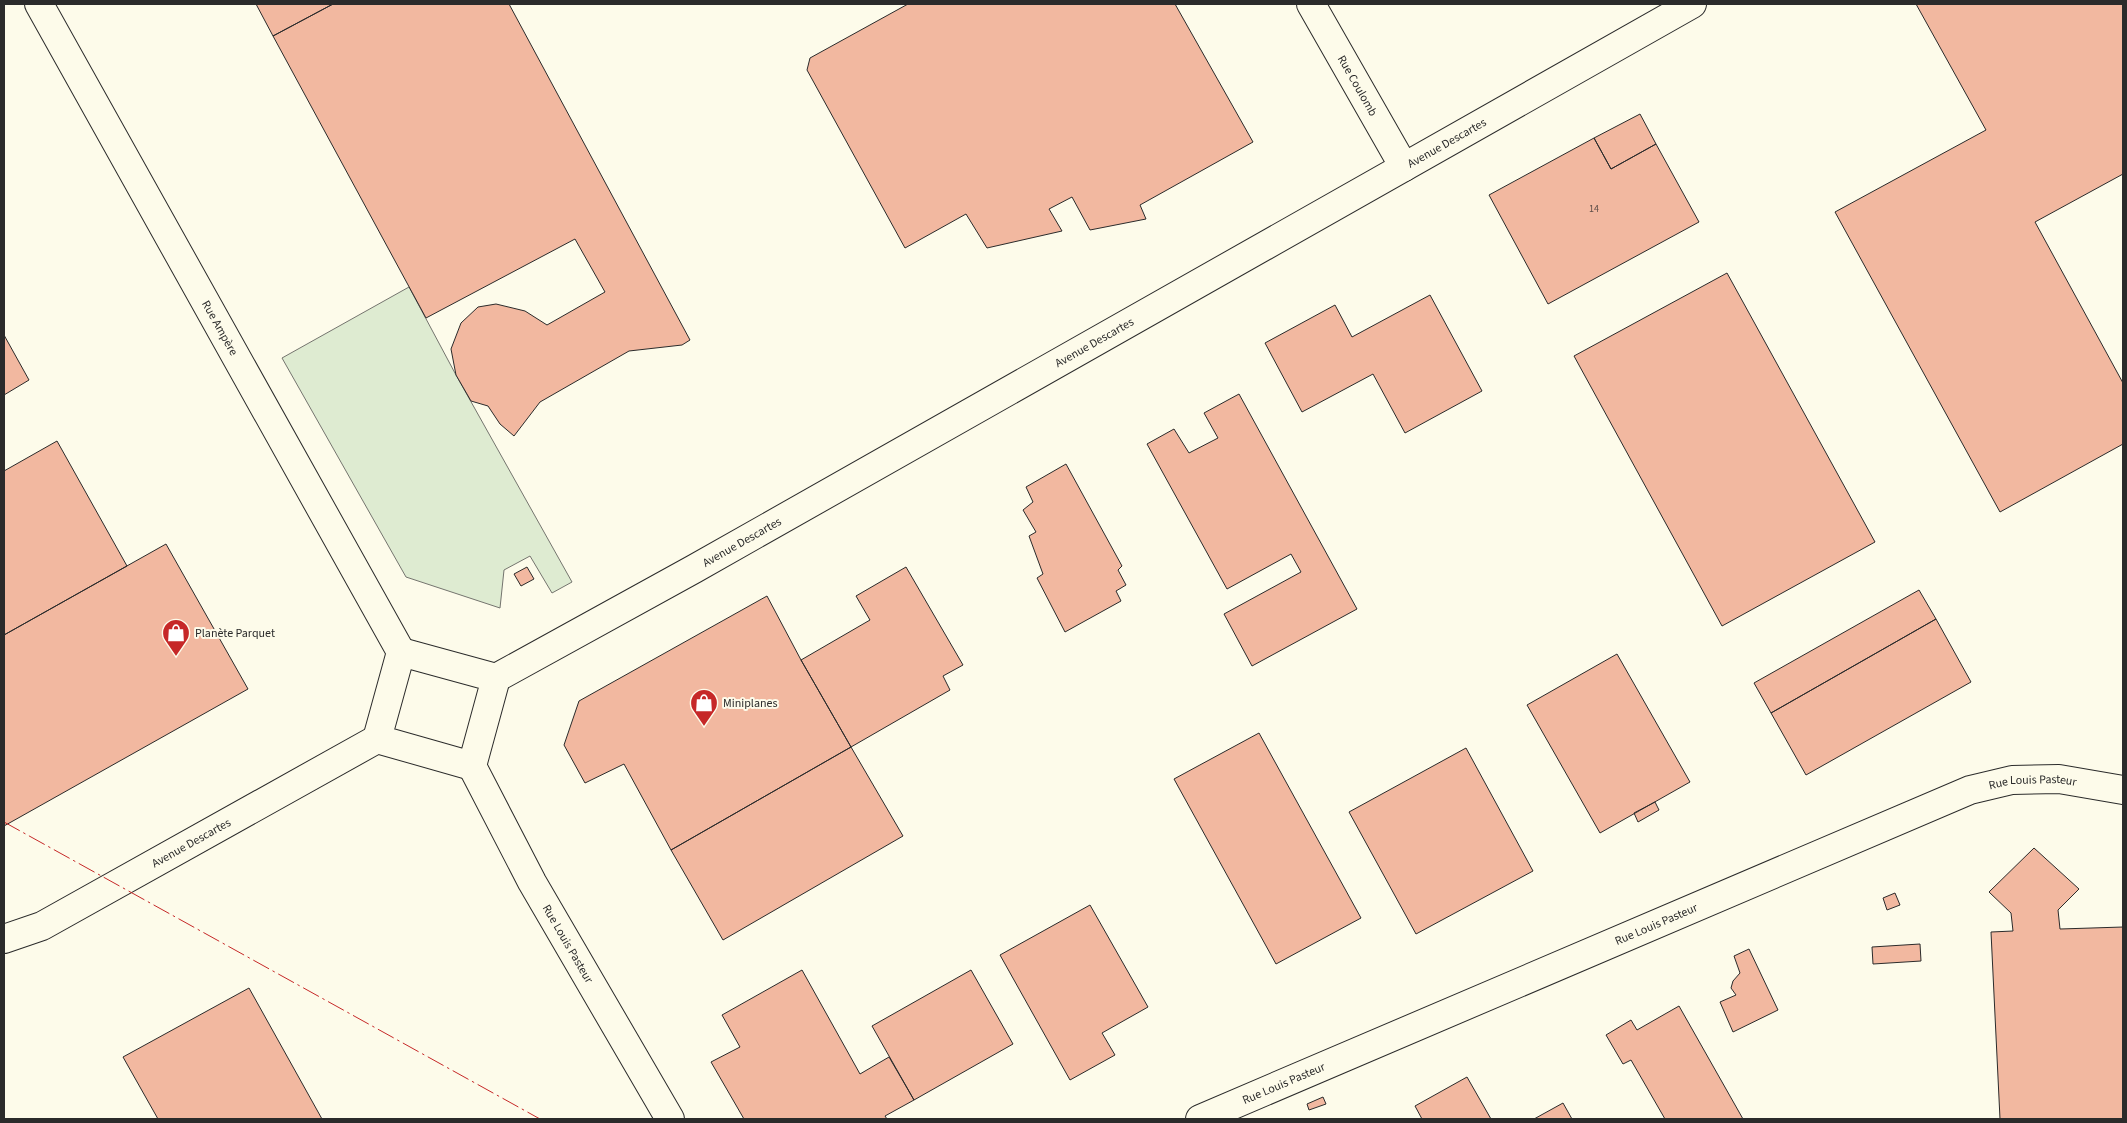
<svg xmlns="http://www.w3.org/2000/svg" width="2127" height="1123" viewBox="0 0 2127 1123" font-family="'Source Sans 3',sans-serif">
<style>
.green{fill:#deebd1;stroke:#74746e}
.building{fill:#f2b8a0;stroke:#2b2b2b}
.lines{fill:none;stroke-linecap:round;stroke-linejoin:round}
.minor-casing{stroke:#2b2b2b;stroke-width:30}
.minor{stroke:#fdfbea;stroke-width:28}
.power{stroke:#c62828;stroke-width:1;stroke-dasharray:18 4 2.5 4;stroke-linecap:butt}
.labels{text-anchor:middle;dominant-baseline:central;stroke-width:4;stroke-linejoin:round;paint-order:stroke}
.number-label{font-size:10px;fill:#5d4e48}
.street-label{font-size:12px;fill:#2b2b2b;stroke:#fdfbea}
.poi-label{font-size:12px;fill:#2b2b2b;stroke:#fdfbea;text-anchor:start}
</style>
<rect width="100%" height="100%" fill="#fdfbea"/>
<!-- green -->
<path class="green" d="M 409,287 L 456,375 L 572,582 L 552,593 L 530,556 L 504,570 L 500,608 L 406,577 L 282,358 Z"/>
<!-- building -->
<path class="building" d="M 256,4 L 333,4 L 273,36 Z
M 333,4 L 509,4 L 690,340 L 682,345 L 629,351 L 540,402 L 514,436 L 500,424 L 488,406 L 471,401 L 456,375 L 451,349 L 461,323 L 478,307 L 496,304 L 525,311 L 547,325 L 605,292 L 575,239 L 426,318 L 273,36 Z
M 908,4 L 1175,4 L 1253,142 L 1140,205 L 1146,219 L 1090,230 L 1072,197 L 1049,209 L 1062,231 L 987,248 L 966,214 L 905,248 L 807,70 L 810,58 Z
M 1916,4 L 2123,4 L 2123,174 L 2035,222 L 2123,383 L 2123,444 L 2000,512 L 1835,212 L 1986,130 Z
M 1640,114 L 1656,144 L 1611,169 L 1594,138 Z
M 1594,138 L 1611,169 L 1656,144 L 1699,222 L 1548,304 L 1489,195 Z
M 1727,273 L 1875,542 L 1722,626 L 1574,356 Z
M 1430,295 L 1482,391 L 1405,433 L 1373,374 L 1302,412 L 1265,343 L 1335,305 L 1352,337 Z
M 4,335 L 29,380 L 4,395 Z
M 1239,394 L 1357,609 L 1252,666 L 1224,614 L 1301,572 L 1291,554 L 1227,589 L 1147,444 L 1174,429 L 1189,453 L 1218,438 L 1204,413 Z
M 57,441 L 127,566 L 4,635 L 4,471 Z
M 1066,464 L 1122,566 L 1118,570 L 1126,585 L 1116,591 L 1121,601 L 1065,632 L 1037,578 L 1043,574 L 1029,536 L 1036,532 L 1023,510 L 1033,502 L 1026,487 Z
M 166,544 L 248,689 L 4,826 L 4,635 Z
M 527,567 L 534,579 L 521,586 L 514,574 Z
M 906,567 L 963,665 L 943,676 L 950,690 L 851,747 L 801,660 L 870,620 L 856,596 Z
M 1919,590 L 1936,619 L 1771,713 L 1754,683 Z
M 767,596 L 801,660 L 851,747 L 671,850 L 624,764 L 585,783 L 564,745 L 579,701 Z
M 1936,619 L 1971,682 L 1806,775 L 1771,713 Z
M 1617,654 L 1690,782 L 1600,833 L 1527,705 Z
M 1259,733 L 1361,918 L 1276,964 L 1174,779 Z
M 851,747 L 903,836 L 723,940 L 671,850 Z
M 1466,748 L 1533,871 L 1416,934 L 1349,812 Z
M 1655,802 L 1659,810 L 1638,822 L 1634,813 Z
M 2034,848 L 2079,889 L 2058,910 L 2060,929 L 2123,927 L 2123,1119 L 2000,1119 L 1991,932 L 2013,931 L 2011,913 L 1989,892 Z
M 1895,893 L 1900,905 L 1887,910 L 1883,898 Z
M 1090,905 L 1148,1007 L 1102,1033 L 1115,1055 L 1070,1080 L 1000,955 Z
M 1920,944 L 1921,961 L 1873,964 L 1872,947 Z
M 1749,949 L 1778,1010 L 1733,1032 L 1720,1002 L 1736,995 L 1731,988 L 1733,981 L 1740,973 L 1734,956 Z
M 802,970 L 860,1074 L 889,1057 L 914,1100 L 885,1116 L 887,1119 L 744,1119 L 711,1062 L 740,1047 L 722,1015 Z
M 971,970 L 1013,1044 L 914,1100 L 872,1026 Z
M 249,988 L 322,1119 L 158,1119 L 123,1057 Z
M 1679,1006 L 1743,1119 L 1665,1119 L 1631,1060 L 1623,1064 L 1606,1035 L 1631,1020 L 1637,1030 Z
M 1467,1077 L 1491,1119 L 1422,1119 L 1415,1106 Z
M 1323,1097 L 1326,1104 L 1309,1110 L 1307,1104 Z
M 1563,1103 L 1572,1119 L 1534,1119 Z"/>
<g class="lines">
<defs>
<g id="minor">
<path id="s1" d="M 39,4 L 401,652"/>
<path id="s2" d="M 1311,4 L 1404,167"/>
<path d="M 401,652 L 496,678 L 472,766 L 377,739 Z"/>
<path id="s3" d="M 496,678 L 694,569 L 1692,4"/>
<path id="s4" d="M 472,766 L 532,882 L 670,1119"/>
<path id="s5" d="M 4,939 L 42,926 L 377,739"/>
<path id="s6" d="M 1200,1119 L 1970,790 L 2012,780 L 2059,779 L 2123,790"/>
</g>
</defs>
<!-- minor casing -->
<use href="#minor" class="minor-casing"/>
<!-- minor -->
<use href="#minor" class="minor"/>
<!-- power -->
<path class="power" d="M 4,822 L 540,1119"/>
</g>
<!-- icons -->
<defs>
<symbol id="shop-pin" viewBox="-11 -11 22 30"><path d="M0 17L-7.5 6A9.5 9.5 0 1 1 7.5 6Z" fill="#c62828" stroke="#fdfbea"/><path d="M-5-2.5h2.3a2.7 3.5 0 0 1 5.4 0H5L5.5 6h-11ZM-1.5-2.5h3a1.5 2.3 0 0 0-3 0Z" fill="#fff"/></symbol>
</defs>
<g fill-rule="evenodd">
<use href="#shop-pin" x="160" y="617" width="32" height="43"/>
<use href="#shop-pin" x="688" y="687" width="32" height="43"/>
</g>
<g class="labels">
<!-- number labels -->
<g class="number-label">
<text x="1594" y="209">14</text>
</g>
<!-- street labels -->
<g class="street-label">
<text stroke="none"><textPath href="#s2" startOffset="94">Rue Coulomb</textPath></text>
<text stroke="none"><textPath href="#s3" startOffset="1091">Avenue Descartes</textPath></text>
<text stroke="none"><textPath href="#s1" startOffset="371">Rue Ampère</textPath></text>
<text stroke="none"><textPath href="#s3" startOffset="686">Avenue Descartes</textPath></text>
<text stroke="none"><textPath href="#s3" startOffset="281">Avenue Descartes</textPath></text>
<text stroke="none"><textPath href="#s6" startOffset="901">Rue Louis Pasteur</textPath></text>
<text stroke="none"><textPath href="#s5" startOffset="211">Avenue Descartes</textPath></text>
<text stroke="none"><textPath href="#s6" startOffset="496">Rue Louis Pasteur</textPath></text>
<text stroke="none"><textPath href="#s4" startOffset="202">Rue Louis Pasteur</textPath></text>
<text stroke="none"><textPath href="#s6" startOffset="91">Rue Louis Pasteur</textPath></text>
</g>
<!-- poi labels -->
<g class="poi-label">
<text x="195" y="633">Planète Parquet</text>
<text x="723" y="703">Miniplanes</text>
</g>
</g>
<!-- border -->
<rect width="2127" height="1123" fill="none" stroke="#2b2b2b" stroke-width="10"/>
</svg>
